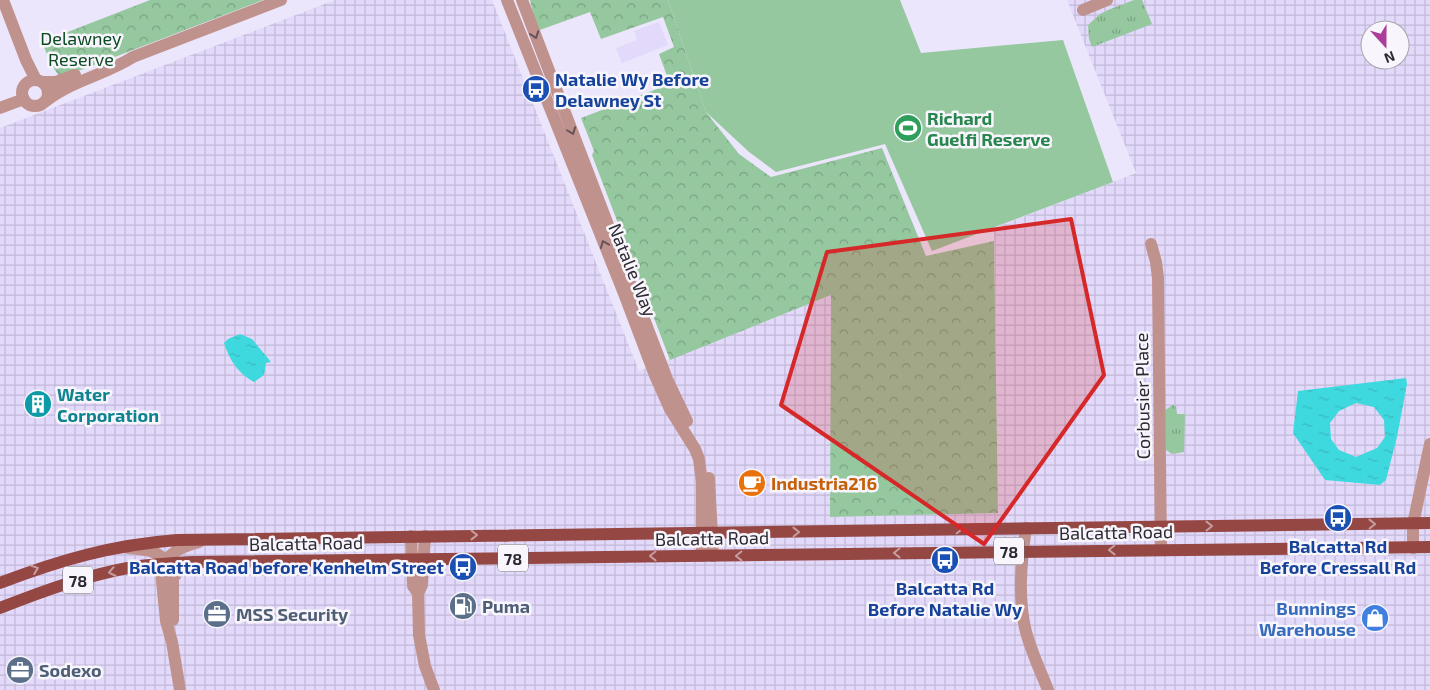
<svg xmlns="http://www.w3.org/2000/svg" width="1430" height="690" viewBox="0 0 1430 690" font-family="'Exo 2',sans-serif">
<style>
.built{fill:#e2d9fb}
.industrial{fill:url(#industrial-grid);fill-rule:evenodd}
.grass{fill:url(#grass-tufts)}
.forest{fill:url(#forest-crowns)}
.pitch{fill:#95c89f}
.water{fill:url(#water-ripples);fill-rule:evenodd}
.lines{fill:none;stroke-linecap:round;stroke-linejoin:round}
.minor{stroke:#c0928e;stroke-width:12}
.major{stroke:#954743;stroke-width:12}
.oneway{stroke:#675357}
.oneway2{stroke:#c69ea0}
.marked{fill:#d62828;fill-opacity:0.2;stroke:#d62828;stroke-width:4;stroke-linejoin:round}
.labels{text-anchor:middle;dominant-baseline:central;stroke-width:5;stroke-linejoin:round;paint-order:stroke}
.shield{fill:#f8f6fc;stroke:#69666f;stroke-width:1}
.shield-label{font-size:16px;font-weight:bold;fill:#2c2933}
.park-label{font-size:18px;fill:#0a4a21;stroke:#f8f6fc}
.transit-label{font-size:18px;font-weight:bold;fill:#164399;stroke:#f8f6fc}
.leisure-label{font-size:18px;font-weight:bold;fill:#27864d;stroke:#f8f6fc;text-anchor:start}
.street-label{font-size:18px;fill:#2c2933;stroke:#f8f6fc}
.culture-label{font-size:18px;font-weight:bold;fill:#0d838f;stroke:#f8f6fc;text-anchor:start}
.food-label{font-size:18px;font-weight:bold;fill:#c56008;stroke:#f8f6fc;text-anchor:start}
.service-label{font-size:18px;font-weight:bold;fill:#4e5e75;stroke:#f8f6fc;text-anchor:start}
.shop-label{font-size:18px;font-weight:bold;fill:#366cbe;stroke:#f8f6fc;text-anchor:end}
</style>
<defs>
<pattern id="industrial-grid" width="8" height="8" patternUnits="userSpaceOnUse" patternTransform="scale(1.25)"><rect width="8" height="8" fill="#e2d9fb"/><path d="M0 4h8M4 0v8" fill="none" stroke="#c2bad8"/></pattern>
<pattern id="grass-tufts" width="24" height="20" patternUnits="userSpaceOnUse" patternTransform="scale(1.25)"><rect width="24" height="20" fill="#95c89f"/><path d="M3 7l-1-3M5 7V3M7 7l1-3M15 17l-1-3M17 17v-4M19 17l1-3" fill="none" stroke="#7aa282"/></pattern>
<pattern id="forest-crowns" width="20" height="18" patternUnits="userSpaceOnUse" patternTransform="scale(1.25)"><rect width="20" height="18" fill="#95c89f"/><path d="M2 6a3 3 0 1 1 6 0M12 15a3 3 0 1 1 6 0" fill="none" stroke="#7aa282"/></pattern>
<pattern id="water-ripples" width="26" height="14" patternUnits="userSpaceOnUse" patternTransform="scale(1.25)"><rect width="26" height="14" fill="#3ed9df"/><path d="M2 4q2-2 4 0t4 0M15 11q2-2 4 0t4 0" fill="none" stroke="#37bac0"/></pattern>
</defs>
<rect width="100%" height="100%" fill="#ece6fc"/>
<!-- built -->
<path class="built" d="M 659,22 L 668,45 L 622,63 L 616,48 L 637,40 L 634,31 Z"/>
<!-- industrial -->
<path class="industrial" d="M 335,0 L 492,0 L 639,371 L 832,295 L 830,517 L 998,513 L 994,228 L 1136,173 L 1067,0 L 1430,0 L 1430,690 L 0,690 L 0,128 ZM 1370,30 L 1400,30 L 1400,60 L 1370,60 Z"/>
<!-- grass -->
<path class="grass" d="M 1134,0 L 1142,0 L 1152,24 L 1092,47 L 1089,39 L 1088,25 L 1100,14 L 1108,10 Z
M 1173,405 L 1176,406 L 1177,414 L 1185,414 L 1184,452 L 1172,454 L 1166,450 L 1165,410 Z"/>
<!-- forest -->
<path class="forest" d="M 150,0 L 263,0 L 60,78 L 50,62 L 42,42 Z
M 530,0 L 668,0 L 706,112 L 739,154 L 771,177 L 882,148 L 926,256 L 994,241 L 998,513 L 830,517 L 831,295 L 670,360 L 592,155 L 594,151 L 581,118 L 670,84 L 659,54 L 674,47 L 663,17 L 601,39 L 590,12 L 537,31 Z"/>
<!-- pitch -->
<path class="pitch" d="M 668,0 L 900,0 L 921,53 L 1063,40 L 1113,182 L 932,251 L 885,144 L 776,172 L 749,152 L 706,112 Z"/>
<!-- water -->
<path class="water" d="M 240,334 L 252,339 L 271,362 L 266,363 L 264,375 L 254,382 C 238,373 230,361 224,343 L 228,339 Z
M 1406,378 L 1407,384 L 1397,437 L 1386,480 L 1380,485 L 1325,480 L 1293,433 L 1298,391 ZM 1356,403 L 1374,407 L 1384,420 L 1385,437 L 1377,448 L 1356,457 L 1339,450 L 1331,439 L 1330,423 L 1339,411 Z"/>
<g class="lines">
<!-- minor -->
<path class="minor" d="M 3,0 L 26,60 L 36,80
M 507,0 L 625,296 L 654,373 L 670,409 L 695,449 L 699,459 L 702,482 L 702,556
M 522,0 L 667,379 L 687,421
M 1083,10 L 1107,0
M22 93a13 13 0 1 1 26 0a13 13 0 1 1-26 0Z
M 43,82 L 56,82 L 75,75
M 46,101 C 73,80 105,75 133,57 L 281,0
M 0,108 L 24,99
M 1151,244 L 1156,262 L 1158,278 L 1161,549
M 709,478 L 713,556
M 1026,528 C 1021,562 1018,595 1025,628 C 1030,649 1040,670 1048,690
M 411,536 L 413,586 L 418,593
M 425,536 L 422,585 L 418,593 L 419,635 L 425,666 L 434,690
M 128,548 C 147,550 158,549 169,566
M 1413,548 L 1413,524 L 1430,444
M 173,620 L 173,578 L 180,569 L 194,562
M 180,690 L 172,642 L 166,621 L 161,571 C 168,552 181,547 199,542"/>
<!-- major -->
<path class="major" d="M 0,583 C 60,560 112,545 177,540 L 1430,523
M 0,608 C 43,591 87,575 133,567 C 153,564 174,563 194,562 L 1430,547"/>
</g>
<!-- one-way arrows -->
<defs><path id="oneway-chevron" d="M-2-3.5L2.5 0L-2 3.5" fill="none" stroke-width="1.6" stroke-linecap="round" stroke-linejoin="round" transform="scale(1.25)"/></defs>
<g class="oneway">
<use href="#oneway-chevron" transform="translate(535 35) rotate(70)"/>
<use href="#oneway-chevron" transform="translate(572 131) rotate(69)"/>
<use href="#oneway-chevron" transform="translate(604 244) rotate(-112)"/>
</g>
<g class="oneway2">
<use href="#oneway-chevron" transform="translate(1372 524) rotate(-1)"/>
<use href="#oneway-chevron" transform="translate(1209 526) rotate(-1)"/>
<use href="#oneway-chevron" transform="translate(959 529) rotate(-1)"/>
<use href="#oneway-chevron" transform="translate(796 532) rotate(-1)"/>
<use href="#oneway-chevron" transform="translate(474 535)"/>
<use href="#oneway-chevron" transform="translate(1112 550) rotate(179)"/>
<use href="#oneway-chevron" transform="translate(897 553) rotate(179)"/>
<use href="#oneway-chevron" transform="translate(653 556) rotate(179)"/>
<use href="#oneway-chevron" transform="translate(739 556) rotate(179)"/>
<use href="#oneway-chevron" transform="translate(35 569) rotate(-21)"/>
<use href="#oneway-chevron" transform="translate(112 572) rotate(168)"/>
</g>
<!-- marked area -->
<path class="marked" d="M 1071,219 L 1104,375 L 984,544 L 781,405 L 827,252 Z"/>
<!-- icons -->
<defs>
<symbol id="bus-disc" viewBox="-11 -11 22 22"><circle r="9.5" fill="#1a4fb4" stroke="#f8f6fc"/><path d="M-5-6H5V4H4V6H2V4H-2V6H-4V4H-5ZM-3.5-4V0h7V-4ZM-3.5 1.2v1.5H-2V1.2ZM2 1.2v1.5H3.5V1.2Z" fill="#fff"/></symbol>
<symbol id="stadium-disc" viewBox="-11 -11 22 22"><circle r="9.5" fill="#2e9e5b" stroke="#f8f6fc"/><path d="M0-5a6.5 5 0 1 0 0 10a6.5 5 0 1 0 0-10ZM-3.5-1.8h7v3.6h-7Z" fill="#fff"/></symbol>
<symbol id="building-disc" viewBox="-11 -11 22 22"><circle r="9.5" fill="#0f9aa8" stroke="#f8f6fc"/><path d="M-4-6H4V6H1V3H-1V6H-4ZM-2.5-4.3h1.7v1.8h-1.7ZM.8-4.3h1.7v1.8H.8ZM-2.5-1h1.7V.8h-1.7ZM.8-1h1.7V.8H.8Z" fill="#fff"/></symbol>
<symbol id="cafe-disc" viewBox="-11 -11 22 22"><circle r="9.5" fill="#e8710a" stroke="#f8f6fc"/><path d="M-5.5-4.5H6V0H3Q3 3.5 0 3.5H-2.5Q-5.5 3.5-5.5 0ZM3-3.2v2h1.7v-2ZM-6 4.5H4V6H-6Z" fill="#fff"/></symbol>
<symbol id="fuel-disc" viewBox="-11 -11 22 22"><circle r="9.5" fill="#5c6f8a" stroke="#f8f6fc"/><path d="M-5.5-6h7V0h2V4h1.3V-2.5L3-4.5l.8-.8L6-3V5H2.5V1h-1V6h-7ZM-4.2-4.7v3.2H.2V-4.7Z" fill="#fff"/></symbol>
<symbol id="office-disc" viewBox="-11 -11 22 22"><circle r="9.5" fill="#5c6f8a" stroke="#f8f6fc"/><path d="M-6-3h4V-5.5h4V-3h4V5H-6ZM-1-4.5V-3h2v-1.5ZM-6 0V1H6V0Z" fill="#fff"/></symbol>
<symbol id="shop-disc" viewBox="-11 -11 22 22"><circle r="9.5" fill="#3f7fe0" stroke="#f8f6fc"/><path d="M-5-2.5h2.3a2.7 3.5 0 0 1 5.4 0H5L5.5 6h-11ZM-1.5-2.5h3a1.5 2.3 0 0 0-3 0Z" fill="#fff"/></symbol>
</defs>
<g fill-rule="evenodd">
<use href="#bus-disc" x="520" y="73" width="32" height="32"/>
<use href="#stadium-disc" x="892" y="112" width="32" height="32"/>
<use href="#building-disc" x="22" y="388" width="32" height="32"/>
<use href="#cafe-disc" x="736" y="467" width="32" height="32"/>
<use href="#bus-disc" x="1322" y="502" width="32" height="32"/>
<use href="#bus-disc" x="929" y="544" width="32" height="32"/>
<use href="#bus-disc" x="447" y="551" width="32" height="32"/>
<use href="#fuel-disc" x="447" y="590" width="32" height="32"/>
<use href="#office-disc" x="201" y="598" width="32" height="32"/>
<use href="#shop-disc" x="1359" y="602" width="32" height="32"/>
<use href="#office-disc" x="4" y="654" width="32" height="32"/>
</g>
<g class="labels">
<!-- shield labels -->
<g class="shield">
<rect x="994" y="537.5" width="30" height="27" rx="4"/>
<rect x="498" y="544.5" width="30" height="27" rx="4"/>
<rect x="63" y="566.5" width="30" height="27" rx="4"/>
</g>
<g class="shield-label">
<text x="1009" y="551">78</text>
<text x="513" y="558">78</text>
<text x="78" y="580">78</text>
</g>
<!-- park labels -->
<g class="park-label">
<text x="81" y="38">Delawney<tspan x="81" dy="21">Reserve</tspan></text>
</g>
<!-- transit labels -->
<g class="transit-label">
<text x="555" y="79" text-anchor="start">Natalie Wy Before<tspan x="555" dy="21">Delawney St</tspan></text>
<text x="1338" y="546">Balcatta Rd<tspan x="1338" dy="21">Before Cressall Rd</tspan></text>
<text x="444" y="567" text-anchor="end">Balcatta Road before Kenhelm Street</text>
<text x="945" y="588">Balcatta Rd<tspan x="945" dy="21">Before Natalie Wy</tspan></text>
</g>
<!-- leisure labels -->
<g class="leisure-label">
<text x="927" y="118">Richard<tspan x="927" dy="21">Guelfi Reserve</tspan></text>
</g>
<!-- street labels -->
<g class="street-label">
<text transform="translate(633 270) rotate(68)">Natalie Way</text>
<text transform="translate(1142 396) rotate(-91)">Corbusier Place</text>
<text transform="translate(1116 532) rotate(-1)">Balcatta Road</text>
<text transform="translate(712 538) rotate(-1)">Balcatta Road</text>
<text transform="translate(306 543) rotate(-1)">Balcatta Road</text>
</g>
<!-- culture labels -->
<g class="culture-label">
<text x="57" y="394">Water<tspan x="57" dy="21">Corporation</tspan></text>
</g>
<!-- food labels -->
<g class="food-label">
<text x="771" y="483">Industria216</text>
</g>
<!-- service labels -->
<g class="service-label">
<text x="482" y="606">Puma</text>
<text x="236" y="614">MSS Security</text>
<text x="39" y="670">Sodexo</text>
</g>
<!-- shop labels -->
<g class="shop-label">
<text x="1356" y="608">Bunnings<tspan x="1356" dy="21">Warehouse</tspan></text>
</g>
</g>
<!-- north arrow -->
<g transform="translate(1385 45) rotate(159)"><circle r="24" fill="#f8f6fc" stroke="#a6a4ac"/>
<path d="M0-4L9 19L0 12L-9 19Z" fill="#ab3d9b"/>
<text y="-8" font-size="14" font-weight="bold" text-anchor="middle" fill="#2c2933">N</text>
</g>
</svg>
